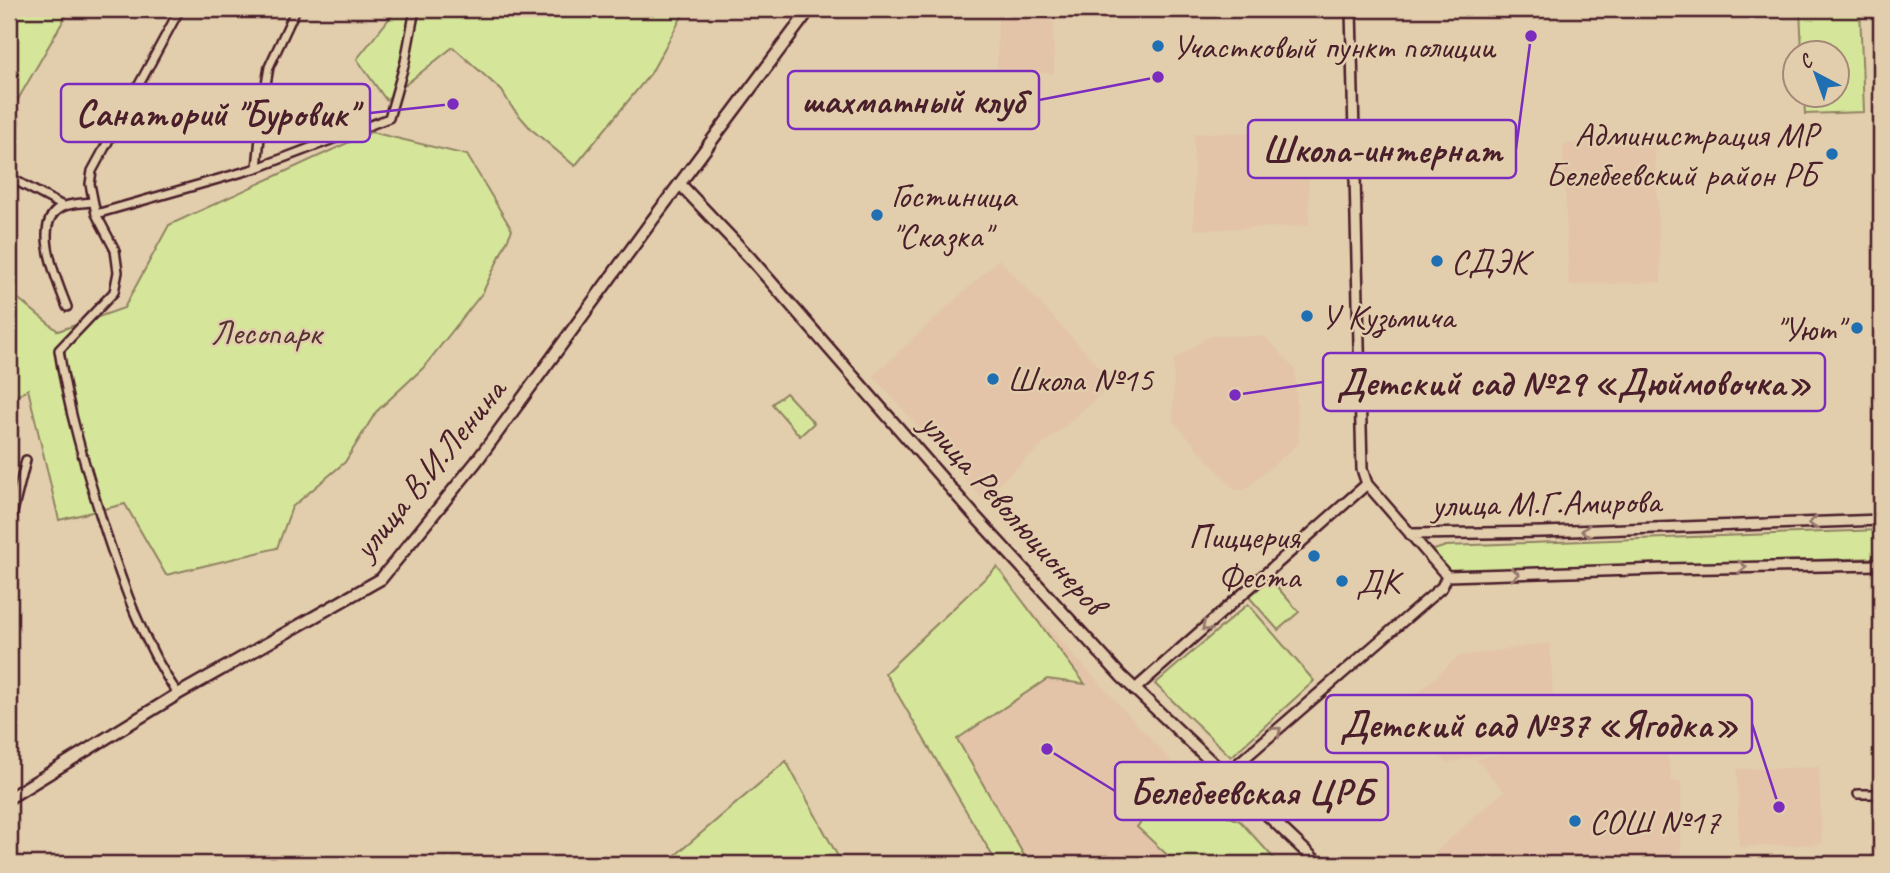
<svg xmlns="http://www.w3.org/2000/svg" width="1890" height="873" viewBox="0 0 1890 873" font-family="Caveat,sans-serif">
<style>
.built{fill:#e3c4a8}
.green{fill:#d5e69a;stroke:#908262;stroke-width:2}
.lines{fill:none;stroke-linecap:round;stroke-linejoin:round}
.minor-casing{stroke:#4a1f2b;stroke-width:12}
.tertiary-casing{stroke:#4a1f2b;stroke-width:14}
.secondary-casing{stroke:#4a1f2b;stroke-width:15}
.minor{stroke:#e2ceac;stroke-width:7}
.tertiary{stroke:#e2ceac;stroke-width:9}
.secondary{stroke:#e2ceac;stroke-width:10}
.oneway{stroke:#96766c}
.poi-dot{fill:#1f6fb2;stroke:#e2ceac;stroke-width:2.5}
.labels{text-anchor:middle;dominant-baseline:central;stroke-width:5;stroke-linejoin:round;paint-order:stroke}
.poi-label{font-size:35px;fill:#4a1f2b;stroke:#e2ceac;text-anchor:start}
.park-label{font-size:35px;fill:#583336;stroke:#e2ceac}
.street-label{font-size:35px;fill:#4a1f2b;stroke:#e2ceac}
.leader{fill:none;stroke:#7b2cbf;stroke-width:2.5}
.callout-dot{fill:#7b2cbf;stroke:#e2ceac;stroke-width:2.5}
.callout{fill:#e2ceac;stroke:#7b2cbf;stroke-width:2.5}
.callout-label{font-size:37px;text-anchor:middle;font-weight:bold;fill:#4a1f2b}
</style>
<rect width="100%" height="100%" fill="#e2ceac"/>
<filter id="ink" filterUnits="userSpaceOnUse"><feTurbulence type="fractalNoise" baseFrequency=".0143" numOctaves="2"/><feDisplacementMap in="SourceGraphic" scale="14" xChannelSelector="R" yChannelSelector="G"/><feConvolveMatrix kernelMatrix="1 2 1 2 8 2 1 2 1" color-interpolation-filters="sRGB"/></filter>
<g filter="url(#ink)">
<!-- built -->
<path class="built" d="M 998,9 L 1053,9 L 1054,73 L 997,72 Z
M 1308,132 L 1309,226 L 1194,230 L 1194,133 Z
M 1654,136 L 1661,282 L 1569,285 L 1563,144 Z
M 999,259 L 1114,383 L 982,498 L 873,376 Z
M 1210,336 L 1265,336 L 1295,369 L 1299,443 L 1245,490 L 1235,490 L 1173,421 L 1174,359 Z
M 997,572 L 1231,826 L 1187,864 L 1003,864 L 888,672 Z
M 1550,643 L 1556,743 L 1517,747 L 1447,763 L 1398,711 L 1459,656 Z
M 1629,741 L 1665,743 L 1672,782 L 1681,782 L 1681,864 L 1446,864 L 1435,852 L 1504,791 L 1476,759 L 1522,749 Z
M 1819,767 L 1822,844 L 1739,847 L 1737,769 Z"/>
<!-- green -->
<path class="green" d="M 9,9 L 70,9 L 9,115 Z
M 397,9 L 686,9 L 651,73 L 575,166 L 531,129 L 511,106 L 502,91 L 453,47 L 386,100 L 357,59 Z
M 1800,9 L 1860,9 L 1864,112 L 1805,114 L 1804,95 L 1838,94 L 1838,52 L 1802,52 Z
M 371,132 L 467,155 L 512,230 L 483,292 L 423,368 L 376,412 L 345,462 L 292,507 L 277,548 L 166,575 L 125,504 L 59,520 L 28,389 L 9,401 L 9,291 L 58,331 L 124,308 L 169,225 Z
M 786,393 L 814,423 L 800,436 L 772,404 Z
M 1881,530 L 1881,558 L 1446,571 L 1434,562 L 1434,550 L 1446,546 Z
M 997,567 L 1085,684 L 1047,679 L 957,739 L 1025,857 L 1023,864 L 987,864 L 995,860 L 885,673 Z
M 1270,579 L 1299,612 L 1278,630 L 1249,597 Z
M 1248,604 L 1314,681 L 1231,757 L 1155,684 Z
M 786,761 L 842,864 L 665,864 Z
M 1165,791 L 1240,821 L 1279,864 L 1177,864 L 1137,827 Z"/>
<g class="lines">
<defs>
<path id="minor" d="M 9,132 L 14,123
M 257,168 L 264,96 L 269,67 L 296,9
M 9,177 L 63,206
M 96,214 L 90,184 L 92,171 L 180,9
M 67,307 C 58,283 28,218 65,206 C 73,203 84,203 92,202
M 9,528 L 26,460
M 178,694 C 143,644 123,585 104,527 C 86,469 68,410 59,350 L 114,292 L 118,272 L 115,250 L 96,214 L 257,168 L 389,118 L 405,62 L 415,9
M 1858,794 L 1881,794"/>
<path id="tertiary" d="M 1351,9 L 1362,469 L 1367,484 L 1447,576
M 1410,534 L 1543,532 L 1881,520
M 1447,576 L 1663,569 L 1881,565
M 1134,690 L 1367,484
M 1225,775 L 1442,587 L 1447,576"/>
<path id="secondary" d="M 680,184 L 751,259 L 974,515 L 1121,676 L 1319,864
M 9,798 L 178,694 L 381,579 L 476,462 L 651,222 L 810,9"/>
</defs>
<!-- minor casing -->
<use href="#minor" class="minor-casing"/>
<!-- tertiary casing -->
<use href="#tertiary" class="tertiary-casing"/>
<!-- secondary casing -->
<use href="#secondary" class="secondary-casing"/>
<!-- minor -->
<use href="#minor" class="minor"/>
<!-- tertiary -->
<use href="#tertiary" class="tertiary"/>
<!-- secondary -->
<use href="#secondary" class="secondary"/>
</g>
<!-- one-way arrows -->
<defs><path id="oneway-chevron" d="M-2-3.5L2.5 0L-2 3.5" fill="none" stroke-width="1.6" stroke-linecap="round" stroke-linejoin="round" transform="scale(1.75)"/></defs>
<g class="oneway">
<use href="#oneway-chevron" transform="translate(1813 523) rotate(177)"/>
<use href="#oneway-chevron" transform="translate(1586 531) rotate(178)"/>
<use href="#oneway-chevron" transform="translate(1742 567) rotate(-1)"/>
<use href="#oneway-chevron" transform="translate(1515 574) rotate(-2)"/>
<use href="#oneway-chevron" transform="translate(1206 627) rotate(139)"/>
<use href="#oneway-chevron" transform="translate(1277 731) rotate(-41)"/>
</g>
</g>
<!-- markers -->
<g class="poi-dot">
<circle cx="1158" cy="46" r="7"/>
<circle cx="1832" cy="154" r="7"/>
<circle cx="877" cy="215" r="7"/>
<circle cx="1437" cy="261" r="7"/>
<circle cx="1307" cy="316" r="7"/>
<circle cx="1857" cy="328" r="7"/>
<circle cx="993" cy="379" r="7"/>
<circle cx="1314" cy="556" r="7"/>
<circle cx="1342" cy="581" r="7"/>
<circle cx="1575" cy="821" r="7"/>
</g>
<g class="labels">
<!-- poi labels -->
<g class="poi-label">
<text x="1172" y="46">Участковый пункт полиции</text>
<text x="1818" y="134" text-anchor="end">Администрация МР<tspan x="1818" dy="40">Белебеевский район РБ</tspan></text>
<text x="891" y="195">Гостиница<tspan x="891" dy="40">"Сказка"</tspan></text>
<text x="1451" y="261">СДЭК</text>
<text x="1321" y="316">У Кузьмича</text>
<text x="1843" y="328" text-anchor="end">"Уют"</text>
<text x="1007" y="379">Школа №15</text>
<text x="1300" y="536" text-anchor="end">Пиццерия<tspan x="1300" dy="40">Феста</tspan></text>
<text x="1356" y="581">ДК</text>
<text x="1589" y="821">СОШ №17</text>
</g>
<!-- park labels -->
<g class="park-label">
<text x="266" y="332">Лесопарк</text>
</g>
<!-- street labels -->
<g class="street-label">
<text transform="translate(429 469) rotate(-51)">улица В.И.Ленина</text>
<text transform="translate(1546 503) rotate(-1)">улица М.Г.Амирова</text>
<text transform="translate(1013 513) rotate(48)">улица Революционеров</text>
</g>
</g>
<!-- callouts -->
<path class="leader" d="M1158 77L1039 100M453 104L370 113M1531 36L1516 149M1235 395L1323 382M1779 807L1752 724M1047 749L1115 791"/>
<g class="callout-dot">
<circle cx="1158" cy="77" r="7"/>
<circle cx="453" cy="104" r="7"/>
<circle cx="1531" cy="36" r="7"/>
<circle cx="1235" cy="395" r="7"/>
<circle cx="1779" cy="807" r="7"/>
<circle cx="1047" cy="749" r="7"/>
</g>
<g class="callout">
<rect x="788" y="71" width="251" height="58" rx="7"/>
<rect x="61" y="84" width="309" height="58" rx="7"/>
<rect x="1248" y="120" width="268" height="58" rx="7"/>
<rect x="1323" y="353" width="502" height="58" rx="7"/>
<rect x="1326" y="695" width="426" height="58" rx="7"/>
<rect x="1115" y="762" width="273" height="58" rx="7"/>
</g>
<g class="callout-label">
<text x="913" y="113">шахматный клуб</text>
<text x="216" y="126">Санаторий "Буровик"</text>
<text x="1382" y="162">Школа-интернат</text>
<text x="1574" y="395">Детский сад №29 «Дюймовочка»</text>
<text x="1539" y="737">Детский сад №37 «Ягодка»</text>
<text x="1252" y="804">Белебеевская ЦРБ</text>
</g>
<!-- margin -->
<rect width="1890" height="873" fill="none" stroke="#e2ceac" stroke-width="35"/>
<rect x="18" y="18" width="1855" height="838" fill="none" stroke="#4a1f2b" stroke-width="2.5" filter="url(#ink)"/>
<!-- north arrow -->
<g transform="translate(1816 74) rotate(319)"><circle r="33" fill="#e2ceac" stroke="#a58878" stroke-width="2"/>
<path d="M0-5L12 26L0 18L-12 26Z" fill="#1f6fb2"/>
<text y="-10" font-size="19" font-weight="bold" text-anchor="middle" fill="#4a1f2b">С</text>
</g>
</svg>
